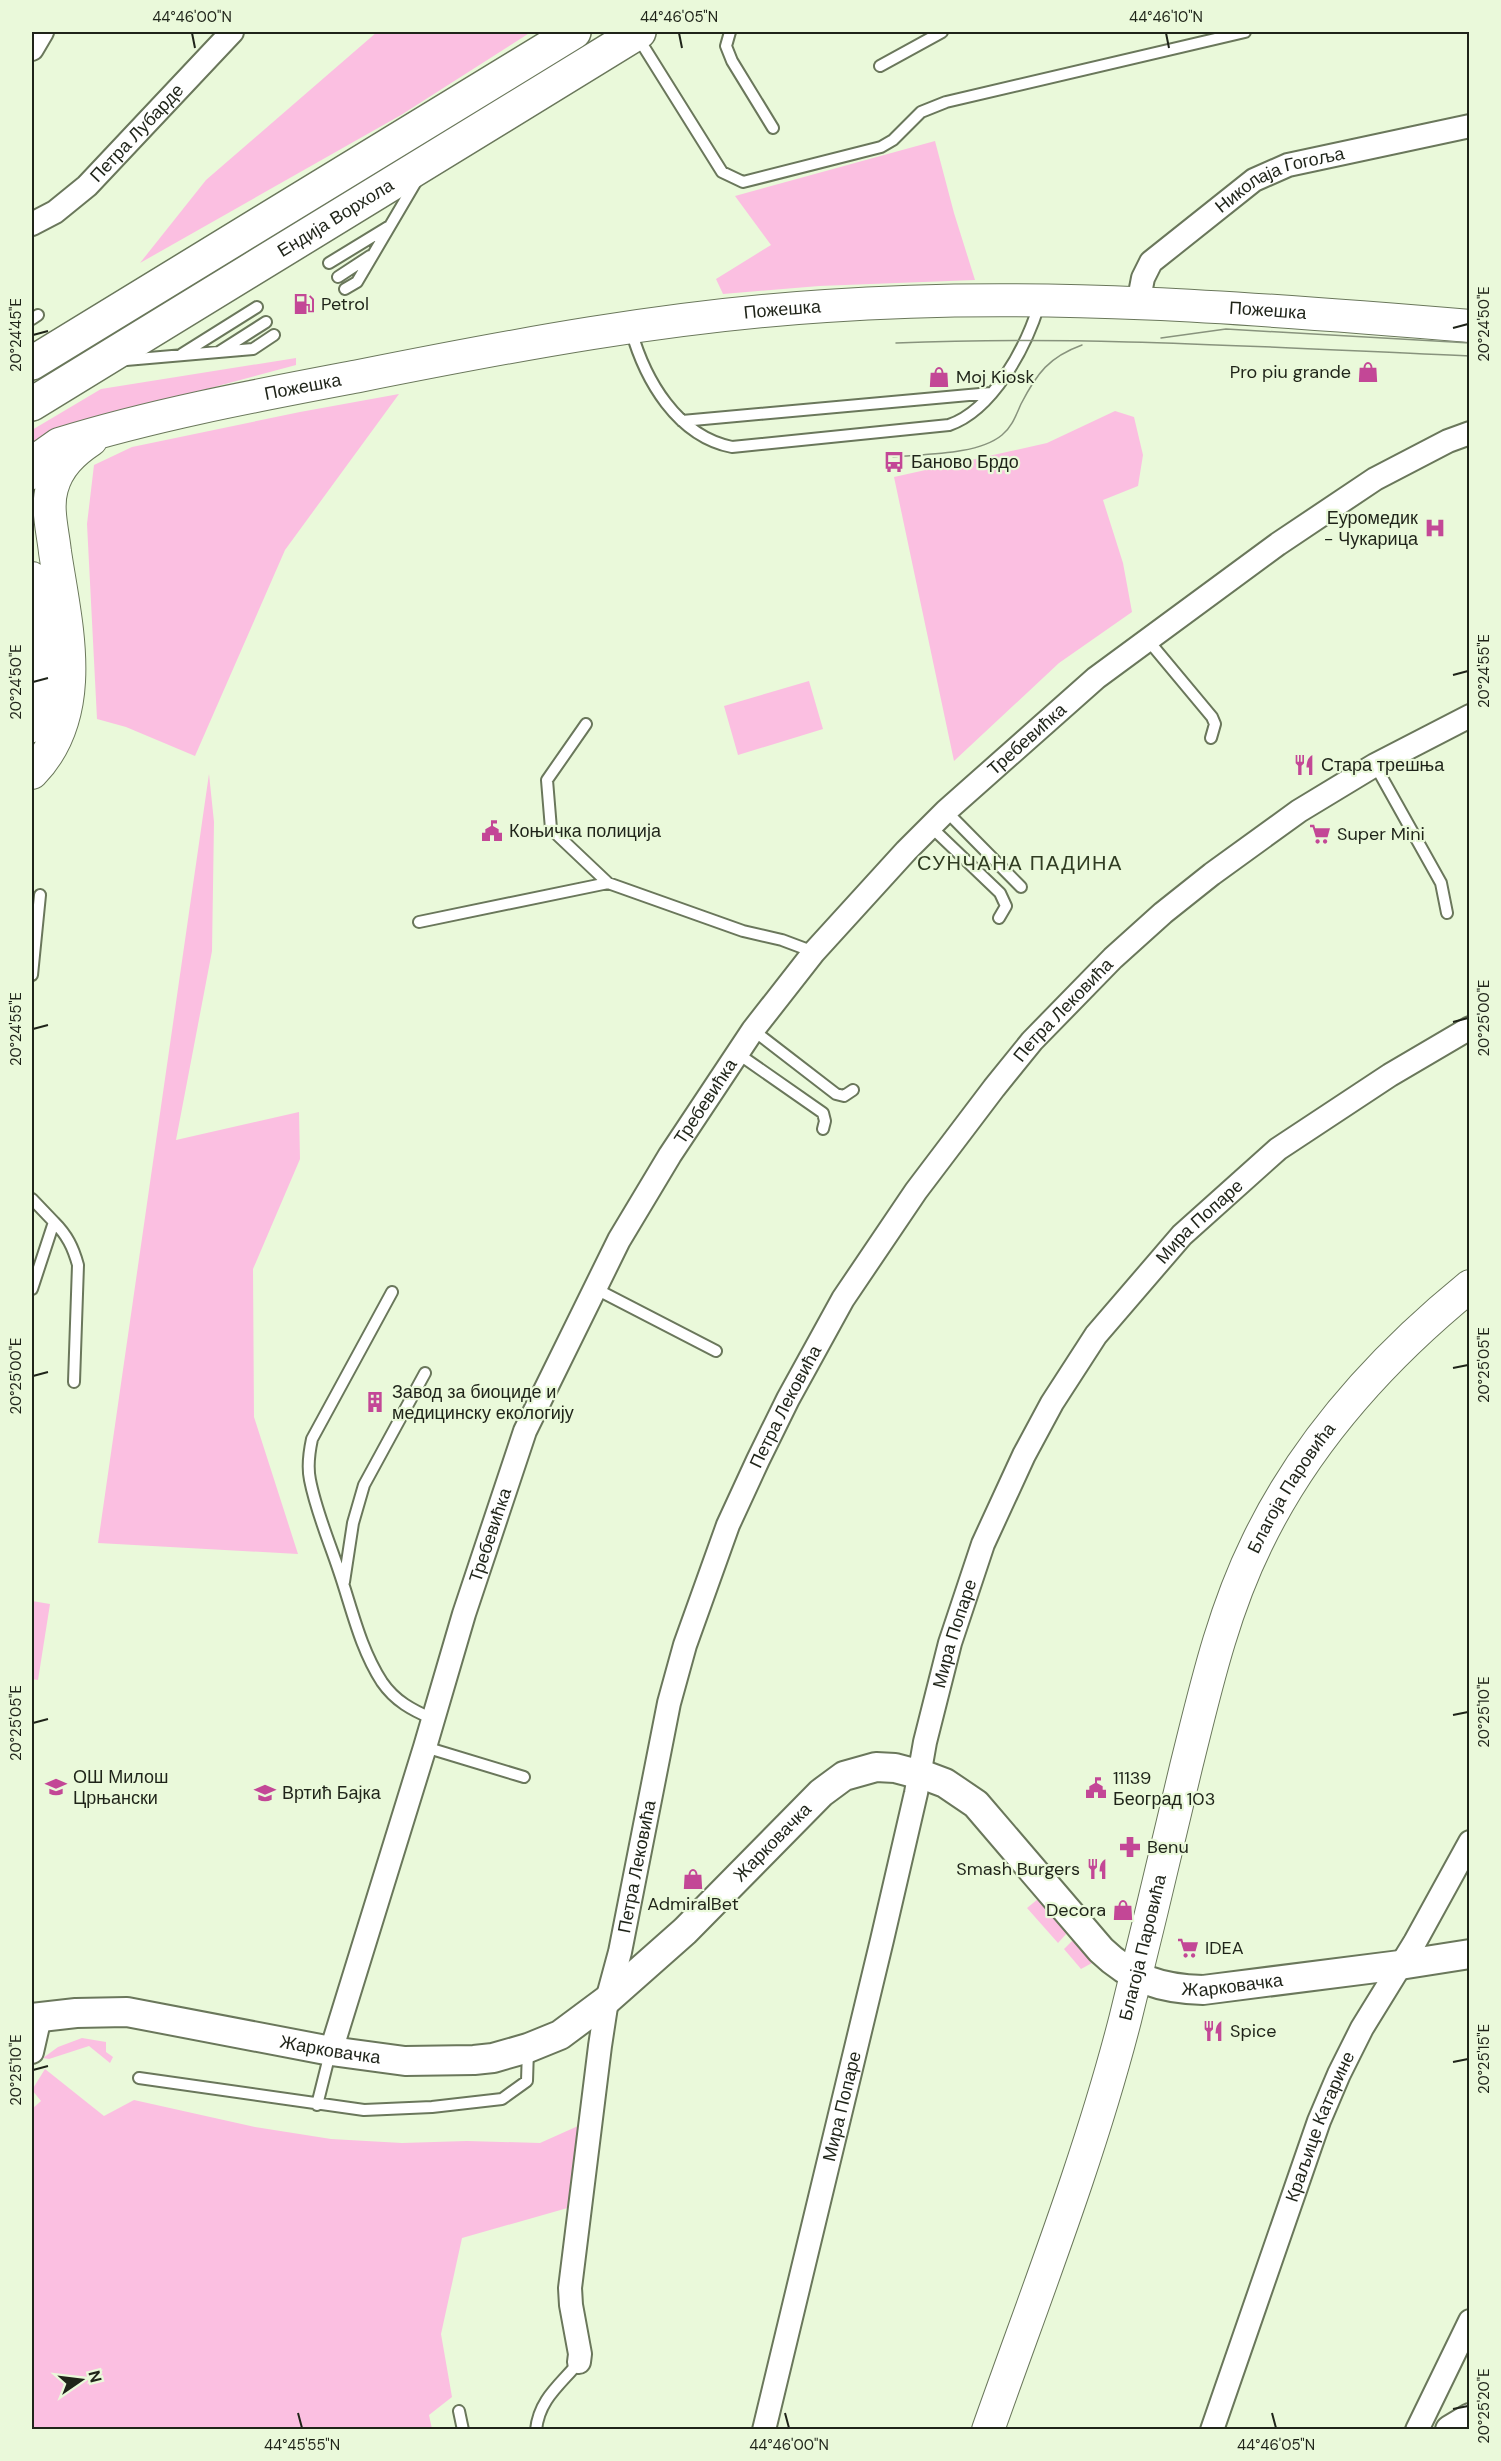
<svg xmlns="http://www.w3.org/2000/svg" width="1501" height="2461" viewBox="0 0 1501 2461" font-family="'DM Sans',sans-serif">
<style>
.green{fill:#fbbfe1}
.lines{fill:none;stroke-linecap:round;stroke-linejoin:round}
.service-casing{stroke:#6a775b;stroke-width:14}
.minor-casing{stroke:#6a775b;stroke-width:26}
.tertiary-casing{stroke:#6a775b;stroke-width:32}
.secondary-casing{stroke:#6a775b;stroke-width:34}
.primary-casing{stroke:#6a775b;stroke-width:36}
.service{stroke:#fff;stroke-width:10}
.minor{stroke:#fff;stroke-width:22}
.tertiary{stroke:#fff;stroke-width:28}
.secondary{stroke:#fff;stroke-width:32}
.primary{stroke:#fff;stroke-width:33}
.tram{stroke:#88937d;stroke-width:1.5}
.ticks{fill:none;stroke:#1f2419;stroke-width:2}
.labels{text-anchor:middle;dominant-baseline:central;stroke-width:4.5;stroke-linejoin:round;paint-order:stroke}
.street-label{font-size:18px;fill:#1f2419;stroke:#eaf9da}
.poi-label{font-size:18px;fill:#1f2419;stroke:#eaf9da;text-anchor:start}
.neighbourhood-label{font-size:20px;letter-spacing:1.5px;fill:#303c22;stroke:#eaf9da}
.neatline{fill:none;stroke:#1f2419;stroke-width:2}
.ticks-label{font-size:15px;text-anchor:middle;fill:#1f2419}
</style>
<rect width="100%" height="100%" fill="#eaf9da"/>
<!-- green -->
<path class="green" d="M 377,32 L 531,32 L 401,115 L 140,263 L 206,180 Z
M 935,141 L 954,213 L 975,280 L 819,286 L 723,294 L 716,279 L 771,245 L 735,196 Z
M 296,358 L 296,365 L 62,428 L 39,438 L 32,447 L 32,430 L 101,389 Z
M 399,394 L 285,550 L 195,756 L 126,727 L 97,719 L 87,524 L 94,465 L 132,447 L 300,412 Z
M 1115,411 L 1134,417 L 1143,455 L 1138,486 L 1103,500 L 1123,563 L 1132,612 L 1059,663 L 954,761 L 894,477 L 1047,443 Z
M 809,681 L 823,729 L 738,755 L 724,706 Z
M 209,774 L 214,822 L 212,951 L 176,1140 L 299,1112 L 300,1159 L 253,1269 L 254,1417 L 298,1554 L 98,1543 Z
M 32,1601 L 50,1604 L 38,1680 L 32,1679 Z
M 1038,1899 L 1067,1933 L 1058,1943 L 1027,1908 Z
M 1073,1940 L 1073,1941 L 1092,1963 L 1081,1969 L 1064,1949 Z
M 82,2038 L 106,2042 L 106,2052 L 113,2057 L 110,2063 L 89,2046 L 49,2059 L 43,2058 L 58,2047 Z
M 45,2069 L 104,2116 L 134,2100 L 255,2127 L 331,2139 L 402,2143 L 467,2141 L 540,2143 L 578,2126 L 571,2207 L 462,2238 L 441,2334 L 452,2397 L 429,2415 L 432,2429 L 32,2429 L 32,2109 L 41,2101 L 32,2090 Z"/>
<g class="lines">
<defs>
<path id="service" d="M 730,32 L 726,46 L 732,61 L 773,128
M 637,36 L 722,172 L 743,182 L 881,147 L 893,140 L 921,112 L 946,102 L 1245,32
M 880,66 L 942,32
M 329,263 L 388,227
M 338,277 L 370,256
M 345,289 L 357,282 L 417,180
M 32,319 L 38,315
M 631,330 C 645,380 677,436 732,447 L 949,425 C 993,410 1026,347 1039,305
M 219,352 L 266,322
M 182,354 L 257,307
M 126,360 L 253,349 L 274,335
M 682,421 L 991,393
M 1147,639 L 1212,717 L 1215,724 L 1211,738
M 586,724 L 547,780 L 551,829 L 608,883
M 1375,765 L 1441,883 L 1447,913
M 946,811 L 1021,887
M 930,826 L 1000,893 L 1006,906 L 999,918
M 419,922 L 608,883 L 743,931 L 782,940 L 814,952
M 32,975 L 40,895
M 753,1030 L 836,1094 L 844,1096 L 853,1090
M 737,1053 L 823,1113 L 825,1121 L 823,1129
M 32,1199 L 54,1222 L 32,1289
M 54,1222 C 67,1235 73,1247 78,1265 L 74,1382
M 596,1289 L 716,1351
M 392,1292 L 312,1439 C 309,1453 307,1466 310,1480 C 316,1511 329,1541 339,1571 C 352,1609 360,1648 382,1682 C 395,1701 412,1710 433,1719
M 344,1582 L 353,1523 L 364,1485 L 425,1373
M 425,1747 L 524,1777
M 139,2078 L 364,2110 L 432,2107 L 502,2099 L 527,2081 L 528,2049
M 317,2105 L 330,2053
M 459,2411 L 463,2430
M 536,2430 C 539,2399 561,2384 579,2362"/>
<g id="minor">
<path d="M 32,49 L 42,32"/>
<path id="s1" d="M 32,224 L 55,212 L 87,186 L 232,32"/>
<path id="s2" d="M 1138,304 L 1143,278 L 1151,262 L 1254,180 L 1288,165 L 1470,126"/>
<path id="s3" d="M 331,2051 L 425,1747 L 464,1614 L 525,1431 L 619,1240 L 670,1155 L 753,1030 L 814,952 L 906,851 L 946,811 L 1096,678 L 1278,544 L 1375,479 L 1448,441 L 1470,433"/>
<path d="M 32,2052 L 40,2017"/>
<path id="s4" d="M 579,2362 L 580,2354 L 571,2305 L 570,2288 L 600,2046 L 607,2000 L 620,1952 L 669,1703 L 685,1645 L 728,1525 L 758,1460 L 788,1399 L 843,1299 L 916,1191 L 994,1088 L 1032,1041 L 1113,958 L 1163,913 L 1212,874 L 1299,811 L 1375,765 L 1470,716"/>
<path id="s5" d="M 764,2430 L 882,1940 L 916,1793 L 925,1742 L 950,1643 L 983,1544 L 1024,1455 L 1052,1403 L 1096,1335 L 1182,1235 L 1278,1149 L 1390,1075 L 1470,1028"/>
<path id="s6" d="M 1212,2430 L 1319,2121 L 1339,2074 L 1362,2028 L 1415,1942 L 1470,1842"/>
<path d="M 1417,2430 L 1470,2321"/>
</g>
<g id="tertiary">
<path id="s7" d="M 32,2018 L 76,2013 L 127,2012 L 331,2051 L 405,2061 L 474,2060 L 493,2058 L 528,2048 L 560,2035 L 607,2000 L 685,1931 L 821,1793 L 844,1776 L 876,1767 L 895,1768 L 929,1777 L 945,1783 L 976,1804 L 1101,1950 C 1131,1979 1161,1989 1203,1990 L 1400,1965 L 1470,1954"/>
<path d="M 1450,2430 L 1470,2418"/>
</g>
<g id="secondary">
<path id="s8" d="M 32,473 L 42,456 L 59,444 C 156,414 259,395 359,376 C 514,345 668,316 826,306 C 1040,291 1256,308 1470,326"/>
<path d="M 32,578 C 39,626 54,681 32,726"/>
<path d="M 32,773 C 90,713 66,625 55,552 C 53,532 46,508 52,488 C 58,466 73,452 91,440"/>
<path id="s9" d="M 988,2430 C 1036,2294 1089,2160 1125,2020 C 1146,1936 1166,1851 1186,1767 C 1205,1691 1222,1614 1257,1543 C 1305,1443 1384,1356 1470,1286"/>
</g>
<g id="primary">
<path d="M 32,363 L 574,32"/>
<path id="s10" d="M 32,404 L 639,32"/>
</g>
</defs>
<!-- service casing -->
<use href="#service" class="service-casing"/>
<!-- minor casing -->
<use href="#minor" class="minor-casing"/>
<!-- tertiary casing -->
<use href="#tertiary" class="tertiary-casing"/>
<!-- secondary casing -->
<use href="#secondary" class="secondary-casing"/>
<!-- primary casing -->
<use href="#primary" class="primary-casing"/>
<!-- service -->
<use href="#service" class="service"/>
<!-- minor -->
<use href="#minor" class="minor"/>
<!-- tertiary -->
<use href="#tertiary" class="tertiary"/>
<!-- secondary -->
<use href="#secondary" class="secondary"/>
<!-- primary -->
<use href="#primary" class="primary"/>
<!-- tram -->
<path class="tram" d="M 1161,338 L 1226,329 L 1470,343
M 896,343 C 1087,335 1279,348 1470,356
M 893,457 C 924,454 978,455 1002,435 C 1012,427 1016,415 1021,404 C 1037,373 1049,357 1082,345"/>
</g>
<!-- ticks -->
<path class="ticks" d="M 192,33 L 195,48M 679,33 L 682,48M 1166,33 L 1169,48M 1453,328 L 1468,324M 33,335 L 48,331M 1453,675 L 1468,671M 33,682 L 48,678M 1453,1022 L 1468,1018M 33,1029 L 48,1025M 1453,1368 L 1468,1365M 33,1376 L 48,1372M 1453,1715 L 1468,1712M 33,1723 L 48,1719M 1453,2062 L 1468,2059M 33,2070 L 48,2066M 1453,2409 L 1468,2406M 298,2413 L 302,2428M 785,2413 L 789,2428M 1272,2413 L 1276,2428"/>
<!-- icons -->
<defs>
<symbol id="fuel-bare" viewBox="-9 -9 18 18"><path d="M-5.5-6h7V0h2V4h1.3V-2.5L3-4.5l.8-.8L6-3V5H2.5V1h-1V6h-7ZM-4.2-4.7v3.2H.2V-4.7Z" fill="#c34796" stroke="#eaf9da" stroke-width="2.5" paint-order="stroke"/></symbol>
<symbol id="shop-bare" viewBox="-9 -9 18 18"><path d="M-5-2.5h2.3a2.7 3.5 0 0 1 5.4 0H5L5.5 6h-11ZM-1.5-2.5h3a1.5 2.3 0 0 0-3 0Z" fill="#c34796" stroke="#eaf9da" stroke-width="2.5" paint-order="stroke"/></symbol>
<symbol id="bus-bare" viewBox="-9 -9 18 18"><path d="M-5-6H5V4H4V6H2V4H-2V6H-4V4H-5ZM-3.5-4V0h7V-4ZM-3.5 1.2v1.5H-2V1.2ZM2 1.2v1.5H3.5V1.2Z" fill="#c34796" stroke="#eaf9da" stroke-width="2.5" paint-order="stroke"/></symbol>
<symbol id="hospital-bare" viewBox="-9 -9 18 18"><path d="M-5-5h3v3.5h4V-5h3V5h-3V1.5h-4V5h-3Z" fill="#c34796" stroke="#eaf9da" stroke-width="2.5" paint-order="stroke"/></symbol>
<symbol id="restaurant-bare" viewBox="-9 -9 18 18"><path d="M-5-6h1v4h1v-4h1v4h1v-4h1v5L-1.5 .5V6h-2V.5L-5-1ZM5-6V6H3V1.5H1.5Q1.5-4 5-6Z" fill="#c34796" stroke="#eaf9da" stroke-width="2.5" paint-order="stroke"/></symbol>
<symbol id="civic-bare" viewBox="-9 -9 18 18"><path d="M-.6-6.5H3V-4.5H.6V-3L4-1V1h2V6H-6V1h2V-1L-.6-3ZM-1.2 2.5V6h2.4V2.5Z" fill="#c34796" stroke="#eaf9da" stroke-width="2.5" paint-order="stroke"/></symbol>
<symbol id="supermarket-bare" viewBox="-9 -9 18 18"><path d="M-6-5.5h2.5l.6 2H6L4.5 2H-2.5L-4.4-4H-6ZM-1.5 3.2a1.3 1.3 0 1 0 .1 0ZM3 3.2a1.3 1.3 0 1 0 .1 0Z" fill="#c34796" stroke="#eaf9da" stroke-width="2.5" paint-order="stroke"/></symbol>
<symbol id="building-bare" viewBox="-9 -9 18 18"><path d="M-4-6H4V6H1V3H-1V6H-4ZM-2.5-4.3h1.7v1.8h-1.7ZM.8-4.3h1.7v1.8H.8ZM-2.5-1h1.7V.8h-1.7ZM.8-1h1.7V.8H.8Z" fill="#c34796" stroke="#eaf9da" stroke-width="2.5" paint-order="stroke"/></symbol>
<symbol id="school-bare" viewBox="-9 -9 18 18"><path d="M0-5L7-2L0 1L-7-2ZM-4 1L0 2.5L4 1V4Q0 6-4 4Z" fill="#c34796" stroke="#eaf9da" stroke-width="2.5" paint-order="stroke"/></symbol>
<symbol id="pharmacy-bare" viewBox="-9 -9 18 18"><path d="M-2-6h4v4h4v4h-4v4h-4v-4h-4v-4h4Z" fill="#c34796" stroke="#eaf9da" stroke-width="2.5" paint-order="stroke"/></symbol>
</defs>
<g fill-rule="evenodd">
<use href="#fuel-bare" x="289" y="289" width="30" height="30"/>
<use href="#shop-bare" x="1353" y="357" width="30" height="30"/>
<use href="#shop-bare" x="924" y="362" width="30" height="30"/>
<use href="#bus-bare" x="879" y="447" width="30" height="30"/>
<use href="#hospital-bare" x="1420" y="513" width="30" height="30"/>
<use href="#restaurant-bare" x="1289" y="750" width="30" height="30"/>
<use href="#civic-bare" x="477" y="816" width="30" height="30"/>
<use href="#supermarket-bare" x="1305" y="819" width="30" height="30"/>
<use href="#building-bare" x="360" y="1387" width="30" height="30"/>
<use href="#school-bare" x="41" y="1772" width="30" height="30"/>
<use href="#civic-bare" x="1081" y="1773" width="30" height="30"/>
<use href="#school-bare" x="250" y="1778" width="30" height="30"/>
<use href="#pharmacy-bare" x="1115" y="1832" width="30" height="30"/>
<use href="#restaurant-bare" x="1082" y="1854" width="30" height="30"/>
<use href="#shop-bare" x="678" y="1864" width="30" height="30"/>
<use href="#shop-bare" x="1108" y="1895" width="30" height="30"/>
<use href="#supermarket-bare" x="1173" y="1933" width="30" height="30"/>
<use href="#restaurant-bare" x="1198" y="2016" width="30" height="30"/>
</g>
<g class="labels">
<!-- street labels -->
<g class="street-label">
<text stroke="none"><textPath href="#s1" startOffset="140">Петра Лубарде</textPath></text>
<text stroke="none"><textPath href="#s2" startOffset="200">Николаја Гогоља</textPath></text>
<text stroke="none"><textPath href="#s10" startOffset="356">Ендија Ворхола</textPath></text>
<text stroke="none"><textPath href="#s8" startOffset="777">Пожешка</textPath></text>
<text stroke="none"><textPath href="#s8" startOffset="1263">Пожешка</textPath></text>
<text stroke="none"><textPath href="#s8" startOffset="291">Пожешка</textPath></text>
<text stroke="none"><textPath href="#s3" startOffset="1512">Требевићка</textPath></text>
<text stroke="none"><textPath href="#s4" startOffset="1474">Петра Лековића</textPath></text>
<text stroke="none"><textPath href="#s3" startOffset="1026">Требевићка</textPath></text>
<text stroke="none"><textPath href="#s5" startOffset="1305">Мира Попаре</textPath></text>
<text stroke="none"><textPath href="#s4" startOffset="988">Петра Лековића</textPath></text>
<text stroke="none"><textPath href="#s9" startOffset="993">Благоја Паровића</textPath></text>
<text stroke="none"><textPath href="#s3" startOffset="540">Требевићка</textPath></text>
<text stroke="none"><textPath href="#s5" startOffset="819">Мира Попаре</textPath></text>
<text stroke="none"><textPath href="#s7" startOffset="824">Жарковачка</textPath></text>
<text stroke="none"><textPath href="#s4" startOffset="502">Петра Лековића</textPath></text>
<text stroke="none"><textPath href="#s9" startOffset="507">Благоја Паровића</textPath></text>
<text stroke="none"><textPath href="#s7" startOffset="1398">Жарковачка</textPath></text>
<text stroke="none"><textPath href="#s7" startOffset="302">Жарковачка</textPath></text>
<text stroke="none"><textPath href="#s5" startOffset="333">Мира Попаре</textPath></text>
<text stroke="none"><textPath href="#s6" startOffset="322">Краљице Катарине</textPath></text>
</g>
<!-- poi labels -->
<g class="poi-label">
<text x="321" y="304">Petrol</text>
<text x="1351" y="372" text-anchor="end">Pro piu grande</text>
<text x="956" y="377">Moj Kiosk</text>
<text x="911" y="462">Баново Брдо</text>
<text x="1418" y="518" text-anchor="end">Еуромедик<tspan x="1418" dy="21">- Чукарица</tspan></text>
<text x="1321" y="765">Стара трешња</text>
<text x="509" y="831">Коњичка полиција</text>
<text x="1337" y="834">Super Mini</text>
<text x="392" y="1392">Завод за биоциде и<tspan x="392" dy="21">медицинску екологију</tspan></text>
<text x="73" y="1777">ОШ Милош<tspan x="73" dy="21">Црњански</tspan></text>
<text x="1113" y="1778">11139<tspan x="1113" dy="21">Београд 103</tspan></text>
<text x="282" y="1793">Вртић Бајка</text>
<text x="1147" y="1847">Benu</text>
<text x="1080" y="1869" text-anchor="end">Smash Burgers</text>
<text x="693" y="1904" text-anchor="middle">AdmiralBet</text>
<text x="1106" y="1910" text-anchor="end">Decora</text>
<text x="1205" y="1948">IDEA</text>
<text x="1230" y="2031">Spice</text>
</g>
<!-- neighbourhood labels -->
<g class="neighbourhood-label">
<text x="1020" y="863">СУНЧАНА ПАДИНА</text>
</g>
</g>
<!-- border -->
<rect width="1501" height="2461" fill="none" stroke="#eaf9da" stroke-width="66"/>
<!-- north arrow -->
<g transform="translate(81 2380) rotate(76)" stroke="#eaf9da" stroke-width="4.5" paint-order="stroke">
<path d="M0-4.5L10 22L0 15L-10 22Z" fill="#1f2419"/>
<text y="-9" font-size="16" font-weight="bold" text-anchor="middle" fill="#1f2419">N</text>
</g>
<rect x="33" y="33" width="1435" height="2395" class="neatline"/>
<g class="ticks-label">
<text x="192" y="22">44°46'00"N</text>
<text x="679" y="22">44°46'05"N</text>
<text x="1166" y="22">44°46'10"N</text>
<text transform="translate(1484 324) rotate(-90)" y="5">20°24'50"E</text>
<text transform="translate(16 335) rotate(-90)" y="5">20°24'45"E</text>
<text transform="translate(1484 671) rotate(-90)" y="5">20°24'55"E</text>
<text transform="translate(16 682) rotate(-90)" y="5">20°24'50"E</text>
<text transform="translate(1484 1018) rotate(-90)" y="5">20°25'00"E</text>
<text transform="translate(16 1029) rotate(-90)" y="5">20°24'55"E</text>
<text transform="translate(1484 1365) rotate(-90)" y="5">20°25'05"E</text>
<text transform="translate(16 1376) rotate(-90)" y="5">20°25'00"E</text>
<text transform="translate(1484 1712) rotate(-90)" y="5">20°25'10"E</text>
<text transform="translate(16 1723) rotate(-90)" y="5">20°25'05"E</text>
<text transform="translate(1484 2059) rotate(-90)" y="5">20°25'15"E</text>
<text transform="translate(16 2070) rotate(-90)" y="5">20°25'10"E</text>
<text transform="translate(1484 2406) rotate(-90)" y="5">20°25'20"E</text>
<text x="302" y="2450">44°45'55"N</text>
<text x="789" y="2450">44°46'00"N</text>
<text x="1276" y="2450">44°46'05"N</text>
</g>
</svg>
